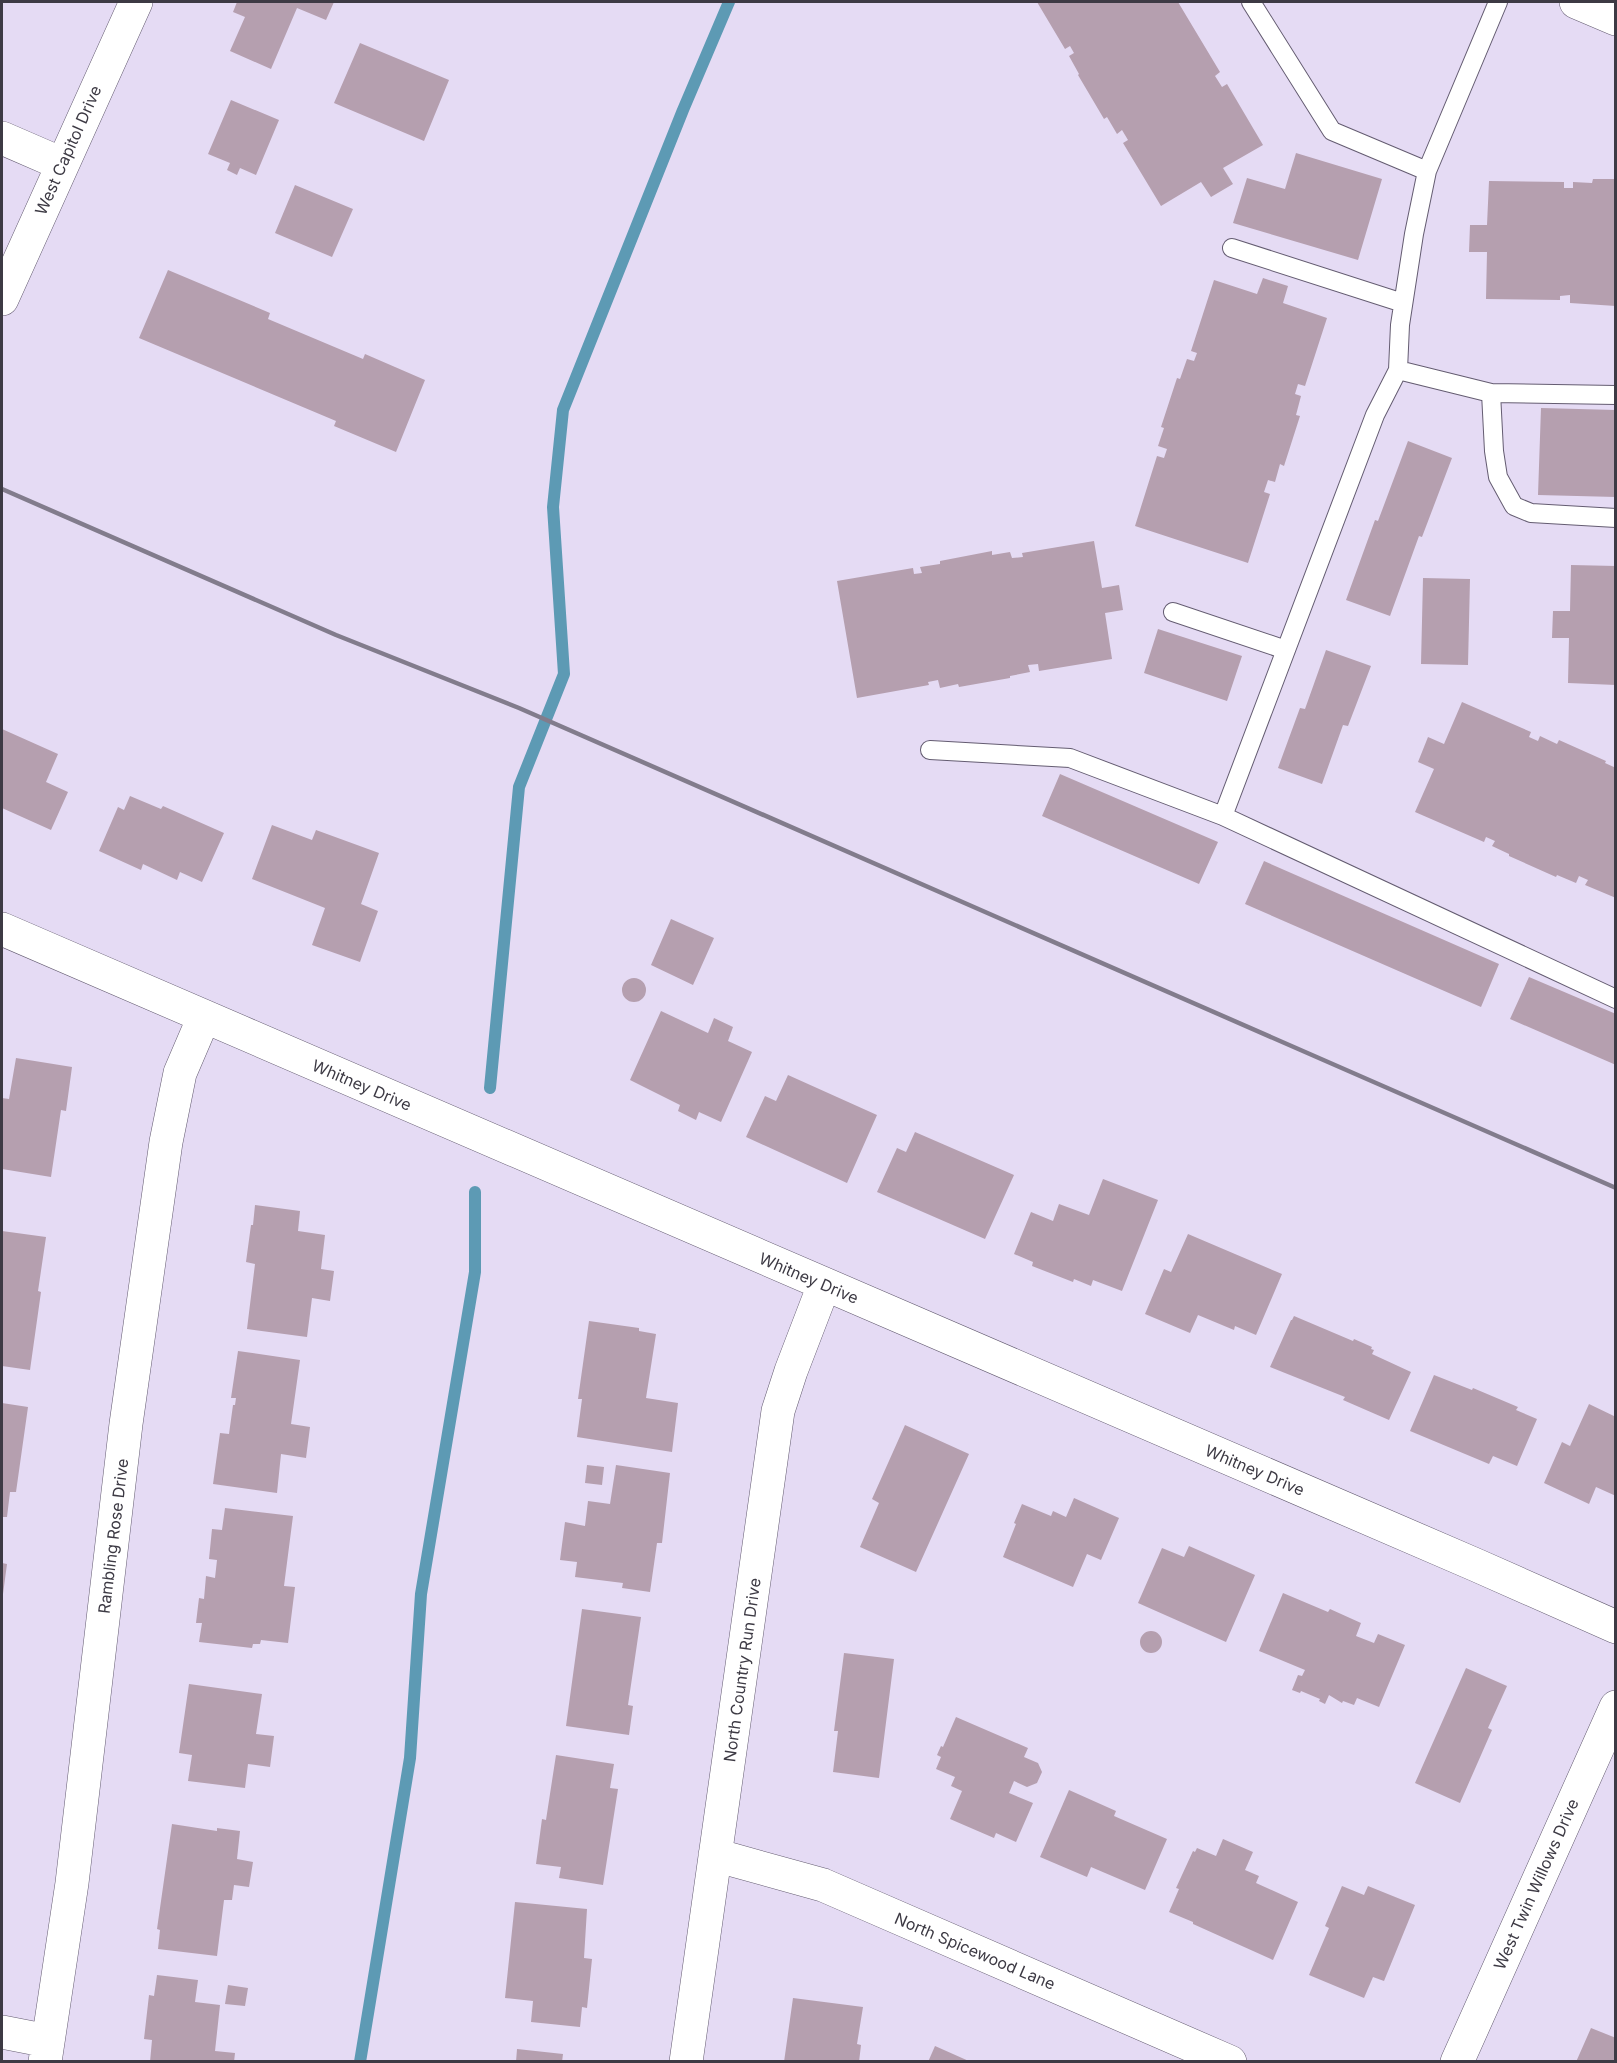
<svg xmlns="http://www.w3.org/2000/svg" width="1617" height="2063" viewBox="0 0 1617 2063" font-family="Inter,sans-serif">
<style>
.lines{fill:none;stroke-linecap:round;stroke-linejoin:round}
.stream{stroke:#5d9ab4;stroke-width:12}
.building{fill:#b59faf}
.lane-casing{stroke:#645c71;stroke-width:20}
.street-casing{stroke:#645c71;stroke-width:34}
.secondary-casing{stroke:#645c71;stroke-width:34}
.lane{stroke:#fff;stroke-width:18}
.street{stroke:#fff;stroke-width:33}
.secondary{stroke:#fff;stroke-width:33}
.rail{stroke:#827c8c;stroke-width:4.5}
.labels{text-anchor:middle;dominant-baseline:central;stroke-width:6;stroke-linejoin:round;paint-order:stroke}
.street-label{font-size:16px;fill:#3d3a44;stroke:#fff}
</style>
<rect width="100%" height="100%" fill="#e5dbf4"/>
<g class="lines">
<!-- stream -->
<path class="stream" d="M 490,1088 L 519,787 L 564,674 L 553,507 L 563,410 L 683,110 L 729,2
M 360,2062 L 410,1758 L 421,1594 L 475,1272 L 475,1192"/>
</g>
<!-- building -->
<path class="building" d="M 237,2 L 334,2 L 326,20 L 297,8 L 271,69 L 230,51 L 245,17 L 233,12 Z
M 1037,2 L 1178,2 L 1220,72 L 1215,76 L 1222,87 L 1227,84 L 1263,145 L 1223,168 L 1233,184 L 1211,197 L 1201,182 L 1161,206 L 1123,143 L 1128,140 L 1122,130 L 1117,134 L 1107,117 L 1104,119 L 1078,75 L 1079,74 L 1069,56 L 1074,53 L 1070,46 L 1065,49 Z
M 360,43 L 449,80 L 424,141 L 334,103 Z
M 231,100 L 279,120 L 256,175 L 240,168 L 237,175 L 227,170 L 230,163 L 208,154 Z
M 1296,153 L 1382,179 L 1358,260 L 1233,223 L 1247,178 L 1285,189 Z
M 1593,179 L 1616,179 L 1616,306 L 1570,303 L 1570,295 L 1560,296 L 1560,300 L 1486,299 L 1487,252 L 1469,252 L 1470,225 L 1487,225 L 1489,181 L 1564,182 L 1564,188 L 1573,188 L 1573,182 L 1592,183 Z
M 295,185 L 353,209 L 332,257 L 275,233 Z
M 168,270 L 270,313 L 268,319 L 363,359 L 365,354 L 425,380 L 396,452 L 334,426 L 336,421 L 139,338 Z
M 1263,278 L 1288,286 L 1283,303 L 1327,318 L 1305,386 L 1298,384 L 1295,394 L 1301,396 L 1296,415 L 1300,416 L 1284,466 L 1280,464 L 1275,482 L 1268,480 L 1264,492 L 1270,494 L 1248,563 L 1135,526 L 1157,456 L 1164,458 L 1167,449 L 1158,446 L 1164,428 L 1161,427 L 1177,378 L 1180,379 L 1187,359 L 1194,361 L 1197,353 L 1191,351 L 1214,280 L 1257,294 Z
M 1541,408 L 1616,410 L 1616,497 L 1538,495 Z
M 1408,441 L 1452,458 L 1422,537 L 1419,536 L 1390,616 L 1346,600 L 1375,520 L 1378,521 Z
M 1094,541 L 1102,588 L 1119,585 L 1123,610 L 1105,613 L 1112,659 L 1039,671 L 1038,664 L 1028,665 L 1030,672 L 1010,676 L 1010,678 L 959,687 L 958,684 L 940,688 L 938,680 L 928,682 L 929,685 L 857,698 L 837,581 L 913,568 L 914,574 L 922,573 L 920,567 L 940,564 L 940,561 L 992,551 L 992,555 L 1010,552 L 1012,558 L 1023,557 L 1022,553 Z
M 1571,565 L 1616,566 L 1616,685 L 1568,683 L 1569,638 L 1552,638 L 1553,611 L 1570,611 Z
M 1423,578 L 1470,579 L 1468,665 L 1421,664 Z
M 1158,629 L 1242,656 L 1227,701 L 1144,673 Z
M 1326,650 L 1371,666 L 1348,726 L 1343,725 L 1322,784 L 1278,768 L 1300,708 L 1305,709 Z
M 1462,702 L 1531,732 L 1529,737 L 1538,741 L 1540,736 L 1557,744 L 1559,740 L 1606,761 L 1605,763 L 1616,768 L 1616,898 L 1585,885 L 1588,880 L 1579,876 L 1576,883 L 1557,875 L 1556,877 L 1509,856 L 1509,854 L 1492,846 L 1495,841 L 1486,837 L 1484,842 L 1415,812 L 1434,769 L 1418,762 L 1428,737 L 1444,744 Z
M 2,729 L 58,754 L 46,782 L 68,792 L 51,830 L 2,808 L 3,791 L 2,791 Z
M 1060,774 L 1218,842 L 1199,884 L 1042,816 Z
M 130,796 L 161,809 L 163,806 L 224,833 L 202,882 L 180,872 L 177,880 L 143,864 L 141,870 L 99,851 L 118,807 L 124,810 Z
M 272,825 L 312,840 L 316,830 L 379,853 L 361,904 L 378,911 L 360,962 L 312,945 L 325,908 L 252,879 Z
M 1264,861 L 1499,964 L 1481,1007 L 1245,904 Z
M 671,919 L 714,938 L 693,985 L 651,965 Z
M 1529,977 L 1616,1014 L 1616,1065 L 1510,1019 Z
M622 990a12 12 0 1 1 24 0a12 12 0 1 1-24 0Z
M 661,1011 L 708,1033 L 714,1018 L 733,1027 L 728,1041 L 752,1052 L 721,1122 L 699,1112 L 696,1120 L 678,1111 L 680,1105 L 630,1080 Z
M 16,1058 L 72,1067 L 66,1111 L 61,1110 L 51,1177 L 2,1169 L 2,1098 L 9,1099 Z
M 788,1075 L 877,1115 L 847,1183 L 746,1137 L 765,1096 L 776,1101 Z
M 915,1132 L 1014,1175 L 985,1239 L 877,1192 L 897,1148 L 906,1152 Z
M 1103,1179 L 1158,1200 L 1122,1291 L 1093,1280 L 1091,1286 L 1074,1279 L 1073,1282 L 1032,1266 L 1033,1262 L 1014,1254 L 1031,1212 L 1053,1221 L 1059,1204 L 1089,1215 Z
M 255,1205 L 300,1211 L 298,1231 L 325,1235 L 321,1269 L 334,1271 L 330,1301 L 312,1298 L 307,1337 L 247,1329 L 255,1264 L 246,1262 L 251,1225 L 253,1225 Z
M 2,1231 L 46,1237 L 38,1291 L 41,1292 L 30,1370 L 2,1366 Z
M 1188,1234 L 1282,1274 L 1256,1335 L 1235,1326 L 1234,1330 L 1198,1315 L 1190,1333 L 1145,1314 L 1164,1269 L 1171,1272 Z
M 1294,1316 L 1353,1341 L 1354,1339 L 1372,1347 L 1371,1349 L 1374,1350 L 1372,1354 L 1411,1372 L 1389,1420 L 1343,1400 L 1345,1397 L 1270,1367 L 1291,1320 L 1292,1320 Z
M 589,1321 L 639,1328 L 639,1331 L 656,1334 L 646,1398 L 678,1403 L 672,1452 L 577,1437 L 582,1399 L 578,1399 Z
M 238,1351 L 300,1360 L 291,1424 L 310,1427 L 306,1458 L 281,1454 L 277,1493 L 213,1484 L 220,1433 L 229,1434 L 233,1405 L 235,1405 L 236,1398 L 231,1398 Z
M 1434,1375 L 1472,1390 L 1473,1388 L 1518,1407 L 1516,1410 L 1537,1419 L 1517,1466 L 1493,1456 L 1489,1464 L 1410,1431 Z
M 2,1403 L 28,1407 L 16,1492 L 10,1492 L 7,1517 L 2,1517 Z
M 1589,1404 L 1616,1417 L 1616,1496 L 1596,1487 L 1589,1504 L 1544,1483 L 1562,1442 L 1570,1446 Z
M 905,1425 L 969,1454 L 916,1572 L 860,1547 L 879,1503 L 872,1499 Z
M 587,1465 L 604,1467 L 602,1485 L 585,1483 Z
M 616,1465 L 670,1473 L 662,1543 L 657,1543 L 650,1592 L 622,1588 L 623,1583 L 575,1577 L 577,1562 L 560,1560 L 565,1522 L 585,1526 L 588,1501 L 610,1504 Z
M 1074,1498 L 1119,1518 L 1101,1560 L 1087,1554 L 1073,1587 L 1003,1557 L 1016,1524 L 1014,1523 L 1022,1504 L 1051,1516 L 1053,1511 L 1066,1517 Z
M 225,1508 L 293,1516 L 284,1586 L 295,1587 L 288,1643 L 261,1640 L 260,1644 L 253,1644 L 252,1648 L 199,1642 L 202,1623 L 196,1623 L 199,1598 L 204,1599 L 206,1576 L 215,1578 L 217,1560 L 209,1559 L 212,1529 L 222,1530 Z
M 1189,1546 L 1255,1575 L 1226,1642 L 1138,1603 L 1162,1548 L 1184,1557 Z
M 2,1563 L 7,1564 L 3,1594 L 2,1594 Z
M 1283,1593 L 1328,1612 L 1330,1609 L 1361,1623 L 1356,1636 L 1374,1643 L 1378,1634 L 1405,1645 L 1379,1707 L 1357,1698 L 1354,1705 L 1343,1701 L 1342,1703 L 1329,1695 L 1325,1704 L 1319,1701 L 1320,1699 L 1301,1691 L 1300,1693 L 1292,1690 L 1298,1675 L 1302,1676 L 1305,1670 L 1259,1651 Z
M 582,1609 L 641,1617 L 628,1705 L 633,1706 L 629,1735 L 566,1726 Z
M1140 1642a11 11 0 1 1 22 0a11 11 0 1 1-22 0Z
M 844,1653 L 894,1659 L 879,1778 L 833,1772 L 838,1731 L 834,1731 Z
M 1466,1668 L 1507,1686 L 1488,1728 L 1492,1730 L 1460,1803 L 1415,1783 Z
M 189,1684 L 262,1694 L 256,1734 L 274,1736 L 270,1767 L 248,1764 L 245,1788 L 188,1781 L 192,1755 L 179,1753 Z
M 956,1717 L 1028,1748 L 1024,1757 L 1038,1763 L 1042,1772 L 1037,1783 L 1027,1787 L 1014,1781 L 1009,1793 L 1033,1803 L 1016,1842 L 996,1833 L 994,1838 L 950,1819 L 962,1791 L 951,1786 L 955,1777 L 936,1769 L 941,1757 L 937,1755 L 941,1746 L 943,1747 Z
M 556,1755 L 614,1764 L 610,1788 L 618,1789 L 603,1885 L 559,1878 L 561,1867 L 536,1864 L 542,1819 L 546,1820 Z
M 1069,1790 L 1116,1811 L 1114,1816 L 1167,1839 L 1145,1890 L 1091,1867 L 1087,1877 L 1040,1857 Z
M 172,1824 L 217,1831 L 217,1828 L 240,1831 L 237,1859 L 253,1862 L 249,1887 L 234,1885 L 232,1900 L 224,1900 L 217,1956 L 158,1949 L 160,1930 L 157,1929 Z
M 1223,1839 L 1253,1852 L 1245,1870 L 1259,1876 L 1256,1883 L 1298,1902 L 1273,1960 L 1193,1924 L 1193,1922 L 1169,1912 L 1179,1889 L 1176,1888 L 1193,1851 L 1195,1852 L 1197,1848 L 1216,1856 Z
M 1342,1886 L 1364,1895 L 1368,1886 L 1415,1905 L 1384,1981 L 1373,1977 L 1364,1998 L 1309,1975 L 1329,1928 L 1325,1926 Z
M 515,1902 L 587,1909 L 584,1958 L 592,1959 L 587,2008 L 582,2007 L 580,2027 L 531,2022 L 533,2001 L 505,1998 Z
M 157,1975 L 198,1980 L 195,2002 L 220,2005 L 215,2051 L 235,2053 L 234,2062 L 150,2062 L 152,2040 L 144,2039 L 149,1995 L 154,1996 Z
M 228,1985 L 248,1988 L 245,2006 L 225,2004 Z
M 793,1998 L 863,2007 L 857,2044 L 861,2045 L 859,2062 L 784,2062 Z
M 1591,2028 L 1616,2038 L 1616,2062 L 1576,2062 Z
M 935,2046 L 971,2062 L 928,2062 Z
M 517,2049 L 563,2054 L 562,2062 L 516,2062 Z"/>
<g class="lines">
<defs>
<path id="lane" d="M 1251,2 L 1332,131 L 1427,171
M 1232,248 L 1403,303
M 1398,370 L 1491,393 L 1616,395
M 1491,393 L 1494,451 L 1498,477 L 1514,506 L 1531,513 L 1616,518
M 1173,612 L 1286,650
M 930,750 L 1070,758 L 1223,816 L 1616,999
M 1223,816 L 1375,415 L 1398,370 L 1400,325 L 1414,234 L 1427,171 L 1498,2"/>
<path id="street" d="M 1576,2 L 1616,19
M 2,138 L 62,164
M 2,929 L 1476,1565 L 1616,1627
M 715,1855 L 823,1885 L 1230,2062
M 2,2032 L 48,2041
M 45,2062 L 72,1883 L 126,1424 L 166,1142 L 180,1073 L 204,1017
M 686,2062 L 778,1411 L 791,1371 L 824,1285
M 1457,2062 L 1616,1707"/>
<path id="secondary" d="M 2,299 L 136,2"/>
</defs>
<!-- lane casing -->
<use href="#lane" class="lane-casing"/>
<!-- street casing -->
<use href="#street" class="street-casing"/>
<!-- secondary casing -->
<use href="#secondary" class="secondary-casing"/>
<!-- lane -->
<use href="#lane" class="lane"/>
<!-- street -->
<use href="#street" class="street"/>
<!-- secondary -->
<use href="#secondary" class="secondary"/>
<!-- rail -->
<path class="rail" d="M 2,489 L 336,635 L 519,708 L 1616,1188"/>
</g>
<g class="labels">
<!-- street labels -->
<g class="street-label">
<text transform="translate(68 150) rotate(-66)">West Capitol Drive</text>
<text transform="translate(362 1085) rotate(23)">Whitney Drive</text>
<text transform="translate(809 1278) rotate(23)">Whitney Drive</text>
<text transform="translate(1255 1470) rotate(23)">Whitney Drive</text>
<text transform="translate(113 1536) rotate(-83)">Rambling Rose Drive</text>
<text transform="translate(742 1670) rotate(-82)">North Country Run Drive</text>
<text transform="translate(1536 1884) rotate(-66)">West Twin Willows Drive</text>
<text transform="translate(975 1951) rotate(23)">North Spicewood Lane</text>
</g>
</g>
<!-- border -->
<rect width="1617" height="2063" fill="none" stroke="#3d3a44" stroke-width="6"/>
</svg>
